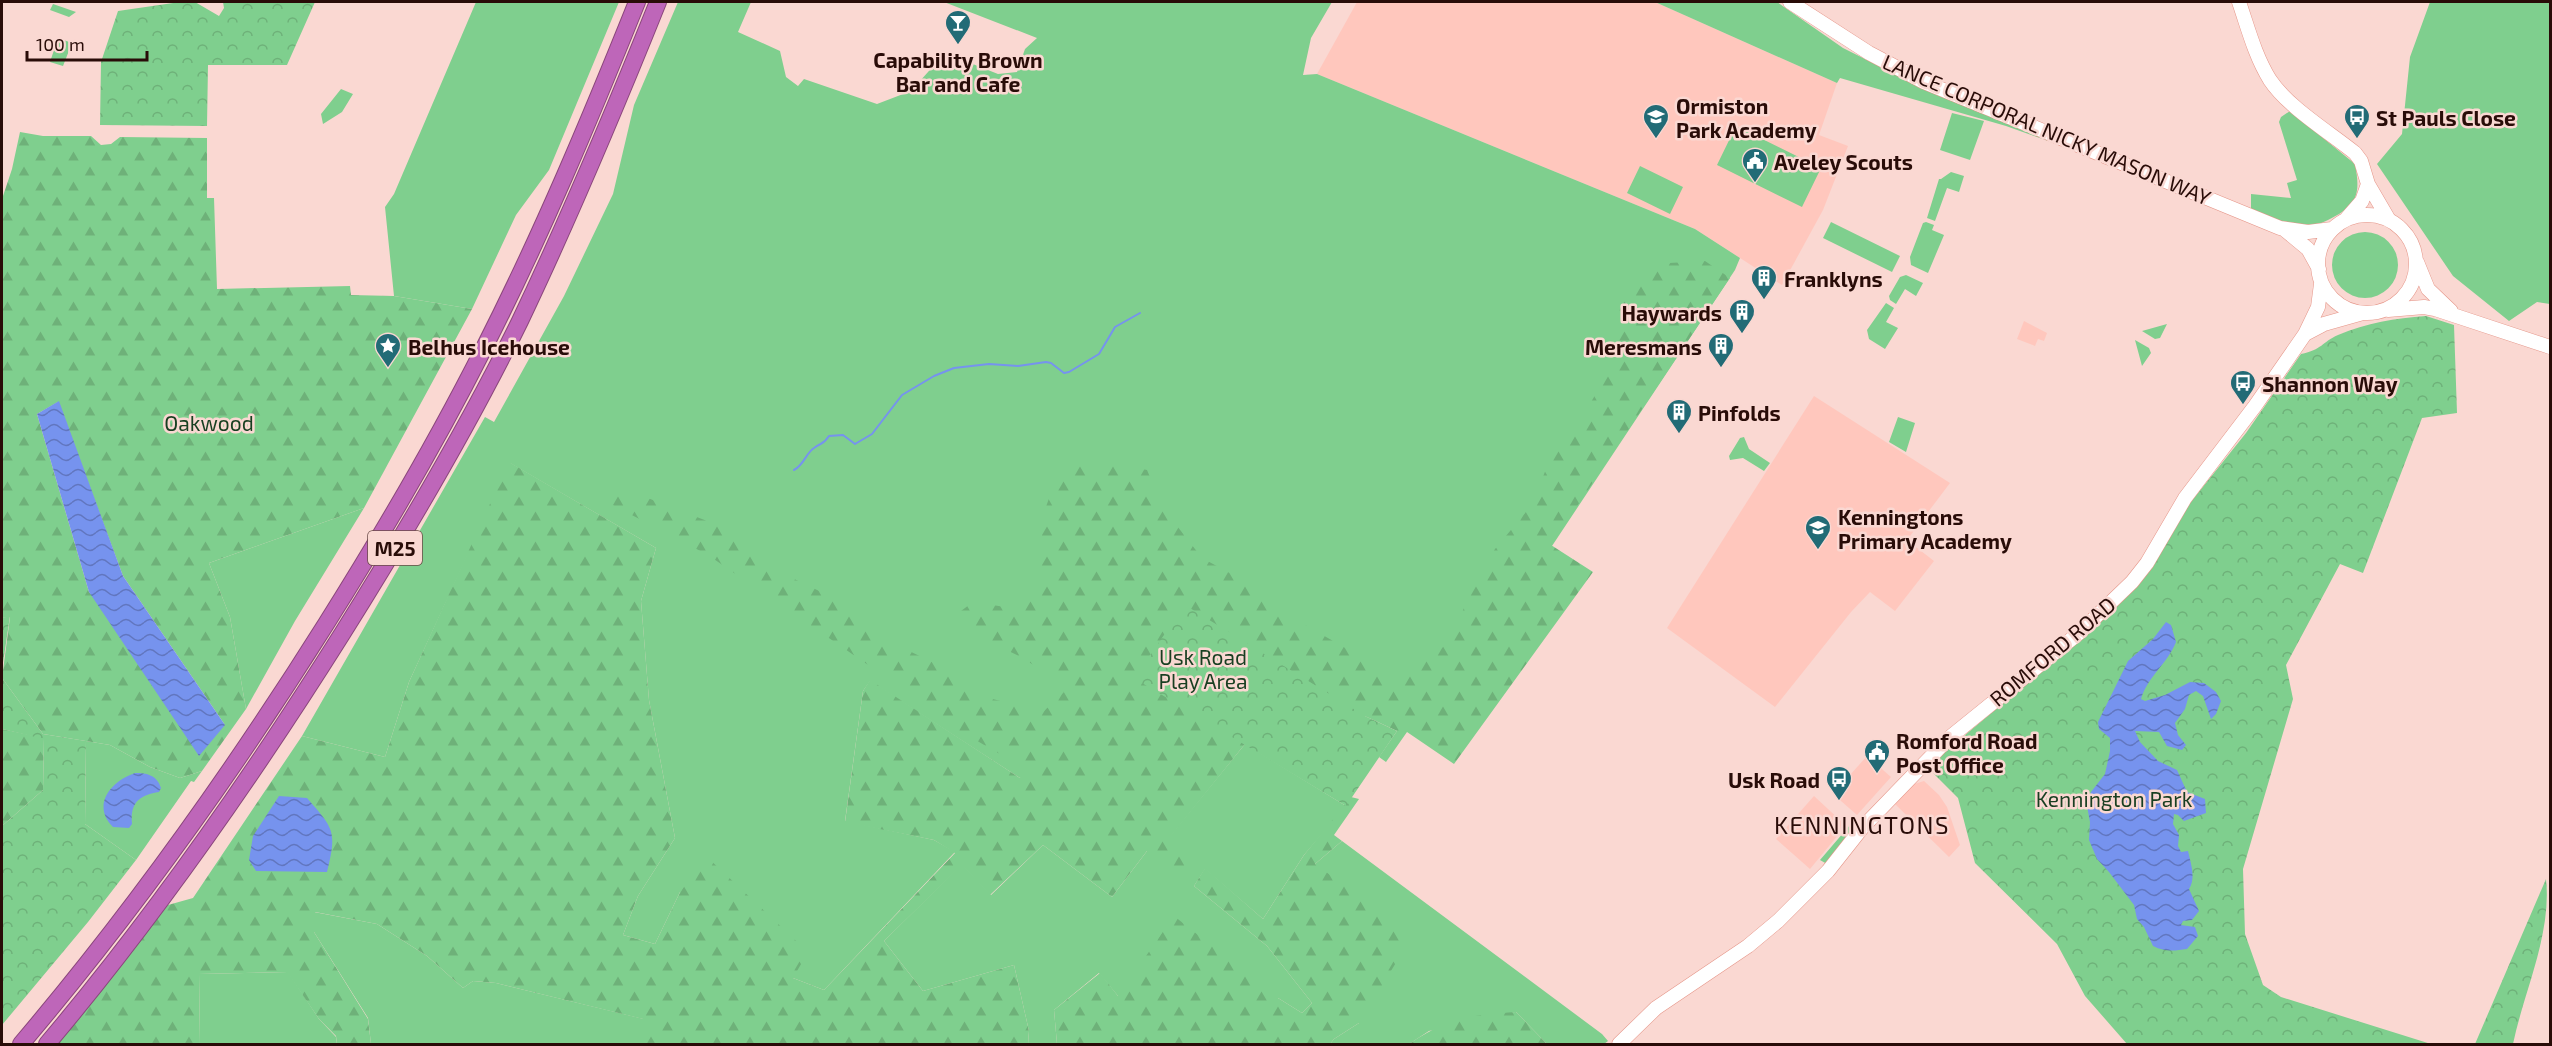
<svg xmlns="http://www.w3.org/2000/svg" width="2552" height="1046" viewBox="0 0 2552 1046" font-family="'Exo 2',sans-serif">
<style>
.built{fill:#ffc7bd}
.grass{fill:#7fcf8e}
.forest{fill:url(#forest-firs);fill-rule:evenodd}
.park{fill:url(#park-crowns)}
.water{fill:url(#water-waves)}
.lines{fill:none;stroke-linecap:round;stroke-linejoin:round}
.stream{stroke:#7693ee;stroke-width:2}
.secondary-casing{stroke:#e59588;stroke-width:15}
.highway-casing{stroke:#8a467b;stroke-width:18}
.secondary{stroke:#fff;stroke-width:14}
.highway{stroke:#be66b9;stroke-width:16}
.labels{text-anchor:middle;dominant-baseline:central;stroke-width:5;stroke-linejoin:round;paint-order:stroke}
.shield{fill:#fad8d2;stroke:#684945;stroke-width:1.5}
.shield-label{font-size:20px;font-weight:bold;fill:#290c08}
.poi-label{font-size:21px;font-weight:bold;fill:#290c08;stroke:#fad8d2;text-anchor:start}
.street-label{font-size:21px;fill:#290c08;stroke:#fad8d2}
.park-label{font-size:21px;fill:#183f21;stroke:#fad8d2}
.quarter-label{font-size:24px;letter-spacing:1.5px;fill:#290c08;stroke:#fad8d2}
</style>
<defs>
<pattern id="forest-firs" width="22" height="20" patternUnits="userSpaceOnUse" patternTransform="scale(1.5)"><rect width="22" height="20" fill="#7fcf8e"/><path d="M5 1l3.5 6h-7zM16 11l3.5 6h-7z" fill="#6eb179"/></pattern>
<pattern id="park-crowns" width="20" height="18" patternUnits="userSpaceOnUse" patternTransform="scale(1.5)"><rect width="20" height="18" fill="#7fcf8e"/><path d="M2 6a3 3 0 1 1 6 0M12 15a3 3 0 1 1 6 0" fill="none" stroke="#6eb179"/></pattern>
<pattern id="water-waves" width="16" height="10" patternUnits="userSpaceOnUse" patternTransform="scale(1.5)"><rect width="16" height="10" fill="#7693ee"/><path d="M0 5q4-4 8 0t8 0" fill="none" stroke="#6176bf"/></pattern>
</defs>
<rect width="100%" height="100%" fill="#fad8d2"/>
<!-- built -->
<path class="built" d="M 1357,2 L 1655,2 L 1837,83 L 1819,135 L 1848,146 L 1823,210 L 1782,285 L 1695,229 L 1317,74 Z
M 2024,321 L 2047,333 L 2044,341 L 2038,339 L 2035,346 L 2017,339 Z
M 1814,396 L 1950,483 L 1907,540 L 1934,561 L 1895,611 L 1870,592 L 1851,612 L 1775,707 L 1667,628 Z
M 1867,756 L 1891,777 L 1857,815 L 1833,794 Z
M 1924,781 L 1939,795 L 1947,807 L 1960,845 L 1949,857 L 1894,803 L 1908,786 Z
M 1814,796 L 1842,822 L 1839,834 L 1810,869 L 1776,839 Z"/>
<!-- grass -->
<path class="grass" d="M 476,2 L 619,2 L 549,170 L 516,215 L 472,309 L 394,296 L 385,207 L 394,194 Z
M 678,2 L 751,2 L 738,32 L 780,51 L 786,77 L 798,86 L 804,79 L 877,104 L 911,91 L 945,53 L 998,74 L 1017,72 L 1025,49 L 1037,38 L 944,2 L 1332,2 L 1311,38 L 1303,75 L 1317,74 L 1695,229 L 1740,258 L 1735,270 L 1552,546 L 1407,732 L 1365,716 L 1020,778 L 870,681 L 863,691 L 845,821 L 934,840 L 955,852 L 824,990 L 793,978 L 680,892 L 655,944 L 623,935 L 638,896 L 675,838 L 649,700 L 641,601 L 656,548 L 510,463 L 409,682 L 385,757 L 302,736 L 485,417 L 494,422 L 564,296 L 613,194 L 634,105 Z
M 1655,2 L 1777,2 L 1843,48 L 1911,82 L 2051,142 L 2006,126 L 1840,78 L 1837,83 Z
M 2430,2 L 2550,2 L 2550,304 L 2537,302 L 2509,321 L 2453,276 L 2377,164 L 2402,134 L 2410,57 Z
M 53,4 L 76,12 L 69,17 L 50,10 Z
M 58,38 L 72,43 L 63,66 L 50,62 Z
M 341,89 L 353,94 L 342,112 L 323,124 L 321,114 Z
M 2290,111 L 2355,164 C 2361,195 2357,206 2328,220 C 2322,222 2316,227 2310,227 C 2291,228 2269,217 2251,211 L 2251,194 L 2291,198 L 2287,183 L 2297,180 L 2279,122 L 2281,117 Z
M 1952,113 L 1984,121 L 1970,160 L 1940,150 Z
M 1736,126 L 1821,168 L 1802,207 L 1717,165 Z
M 1640,166 L 1683,187 L 1670,214 L 1627,193 Z
M 1951,172 L 1964,176 L 1959,192 L 1947,188 L 1935,221 L 1927,218 L 1939,179 L 1941,179 Z
M 1831,222 L 1900,256 L 1892,272 L 1823,238 Z
M 1926,222 L 1934,225 L 1932,230 L 1944,235 L 1928,273 L 1911,265 L 1910,257 L 1923,223 Z
M2332 265a33 33 0 1 1 66 0a33 33 0 1 1-66 0Z
M 1906,275 L 1923,283 L 1916,296 L 1905,289 L 1896,304 L 1890,300 L 1889,296 L 1900,277 Z
M 1886,303 L 1894,308 L 1886,322 L 1898,328 L 1885,349 L 1869,339 L 1867,330 Z
M 2167,324 L 2160,338 L 2155,339 L 2142,331 Z
M 2135,340 L 2149,348 L 2151,353 L 2142,366 Z
M 1898,417 L 1915,423 L 1906,452 L 1889,442 Z
M 1744,437 L 1749,449 L 1770,463 L 1764,471 L 1743,458 L 1730,460 L 1729,456 L 1740,438 Z
M 364,508 L 295,621 L 246,709 L 230,617 L 209,563 Z
M 86,741 L 110,745 L 150,767 L 180,778 L 202,771 L 194,782 L 191,781 L 136,860 L 85,824 Z
M 1245,744 L 1346,806 L 1304,855 L 1263,919 L 1205,869 L 1194,886 L 1267,946 L 1312,1003 L 1302,1013 L 1278,998 L 1118,996 L 1099,973 L 1054,1010 L 1057,1044 L 1028,1044 L 1029,1031 L 1014,965 L 923,991 L 884,941 L 962,864 L 991,895 L 1043,845 L 1112,897 L 1147,851 L 1170,836 Z
M 1850,825 L 1855,826 L 1847,843 L 1827,864 L 1820,860 Z
M 1342,841 L 1602,1034 L 1608,1041 L 1604,1044 L 1547,1044 L 1516,1012 L 1429,1031 L 1409,1044 L 1330,1044 L 1334,1039 L 1359,1023 L 1315,864 Z
M 314,912 L 377,924 L 427,956 L 463,988 L 473,981 L 496,983 L 644,1019 L 643,1044 L 371,1044 L 368,1018 L 314,932 Z
M 288,972 L 319,1019 L 336,1037 L 337,1044 L 200,1044 L 199,974 Z"/>
<!-- forest -->
<path class="forest" d="M 20,132 L 43,136 L 91,136 L 101,145 L 111,144 L 120,137 L 207,138 L 207,198 L 214,198 L 217,289 L 350,286 L 351,295 L 394,296 L 472,309 L 364,508 L 209,563 L 230,617 L 246,709 L 202,771 L 180,778 L 150,767 L 110,745 L 43,734 L 2,678 L 10,617 L 2,618 L 2,199 L 12,169 ZM 58,402 L 123,576 L 225,725 L 89,592 L 37,414 Z
M 1705,261 L 1730,278 L 1551,545 L 1593,572 L 1454,764 L 1407,732 L 1386,762 L 1379,757 L 1397,731 L 1365,716 L 1185,606 L 1134,678 L 1245,744 L 1171,836 L 1199,861 L 1185,878 L 1147,851 L 1112,897 L 1043,845 L 990,895 L 962,865 L 884,941 L 923,991 L 1014,965 L 1029,1031 L 1028,1044 L 643,1044 L 643,1019 L 496,983 L 473,981 L 463,988 L 427,956 L 377,924 L 315,912 L 314,932 L 368,1019 L 371,1044 L 337,1044 L 336,1036 L 319,1019 L 287,972 L 199,974 L 200,1044 L 55,1044 L 168,905 L 193,898 L 302,736 L 385,757 L 409,682 L 509,462 L 656,548 L 641,601 L 649,700 L 675,838 L 638,896 L 623,935 L 655,944 L 680,892 L 707,857 L 808,952 L 793,978 L 824,990 L 955,853 L 934,840 L 845,822 L 863,691 L 870,680 L 1020,778 L 1026,769 L 953,727 L 887,678 L 708,555 L 607,502 L 627,490 L 720,526 L 788,576 L 842,602 L 866,630 L 936,664 L 981,696 L 1043,712 L 1064,692 L 1045,673 L 1023,658 L 977,636 L 957,614 L 973,602 L 1024,610 L 1041,582 L 1042,518 L 1062,462 L 1112,462 L 1147,470 L 1163,508 L 1202,558 L 1248,583 L 1267,608 L 1305,625 L 1393,675 L 1419,664 L 1450,642 L 1473,586 L 1495,549 L 1531,506 L 1551,457 L 1584,414 L 1614,363 L 1621,292 L 1669,263 Z
M 2,729 L 44,738 L 43,790 L 2,826 Z
M 1351,797 L 1359,799 L 1334,835 L 1342,841 L 1315,864 L 1413,935 L 1359,1023 L 1334,1039 L 1330,1044 L 1057,1044 L 1054,1010 L 1100,973 L 1118,996 L 1174,916 L 1278,998 L 1302,1013 L 1312,1003 L 1267,946 L 1194,886 L 1205,868 L 1263,919 L 1304,855 Z
M 1516,1012 L 1547,1044 L 1409,1044 C 1447,1018 1471,1015 1516,1012 Z"/>
<!-- park -->
<path class="park" d="M 180,2 L 195,2 L 219,16 L 224,8 L 223,2 L 315,2 L 287,65 L 208,65 L 207,126 L 100,125 L 101,62 L 118,11 Z
M 2426,316 L 2454,325 L 2457,413 L 2422,418 L 2363,573 L 2340,564 L 2286,665 L 2293,699 L 2243,869 L 2245,934 L 2263,985 L 2281,997 L 2431,1044 L 2127,1044 L 2085,996 L 2057,944 L 1975,863 L 1958,798 L 1927,767 L 2082,637 L 2137,585 L 2190,503 L 2246,433 L 2301,354 C 2322,350 2322,342 2338,335 C 2367,323 2395,318 2426,316 Z
M 1185,605 L 1365,716 L 1397,731 L 1346,806 L 1134,678 Z
M 10,616 L 2,670 L 2,618 Z
M 2,678 L 43,734 L 86,741 L 85,824 L 136,860 L 88,922 L 2,1025 L 2,826 L 43,790 L 44,739 L 2,729 Z
M 2546,879 C 2552,934 2524,991 2513,1044 L 2475,1044 Z"/>
<!-- water -->
<path class="water" d="M 59,401 L 123,576 L 225,725 L 199,756 L 89,592 L 37,414 Z
M 2166,622 L 2171,625 L 2176,642 C 2168,663 2148,676 2141,699 L 2145,701 L 2165,695 L 2190,682 L 2204,683 L 2216,692 L 2221,701 L 2216,714 L 2211,719 L 2203,696 L 2196,691 L 2189,695 L 2185,709 L 2175,723 L 2178,735 L 2186,745 L 2182,750 L 2167,746 L 2159,732 L 2135,731 L 2140,742 L 2158,761 L 2177,770 L 2187,792 L 2205,799 L 2206,813 L 2184,821 L 2178,815 L 2174,814 L 2173,824 L 2179,835 L 2178,846 L 2181,852 L 2188,851 C 2191,864 2196,878 2189,889 L 2199,911 L 2192,920 L 2183,921 L 2181,925 L 2195,927 L 2198,936 L 2187,949 C 2174,951 2165,952 2153,946 L 2144,927 L 2137,919 L 2134,905 L 2109,872 L 2097,859 L 2089,840 L 2090,822 L 2087,806 L 2091,792 L 2105,774 L 2110,751 L 2110,738 L 2099,729 L 2098,722 L 2128,661 L 2153,639 Z
M 135,773 C 147,773 157,775 161,788 L 159,792 C 139,795 130,803 132,824 L 129,828 L 113,827 C 91,805 111,781 135,773 Z
M 279,796 L 307,798 C 334,829 337,831 327,872 L 256,871 L 249,860 L 253,836 Z"/>
<g class="lines">
<!-- stream -->
<path class="stream" d="M 794,470 C 804,465 806,453 814,448 C 822,442 823,445 829,436 L 843,435 L 855,444 L 872,434 L 902,395 L 934,376 L 954,368 L 989,364 L 1018,366 L 1046,362 L 1051,363 L 1064,373 L 1069,372 L 1099,354 L 1115,327 L 1140,313"/>
<defs>
<path id="secondary" d="M 1790,2 L 1869,53 L 1924,82 L 2280,228 L 2308,232 L 2332,229
M 2239,2 C 2248,28 2255,56 2270,80 C 2288,107 2329,132 2355,153 L 2361,161 L 2368,184 L 2389,220
M2318 264a49 49 0 1 1 98 0a49 49 0 1 1-98 0Z
M 2347,218 L 2362,201 L 2368,184
M 2285,230 L 2308,249 L 2319,269
M 2417,262 L 2428,289 L 2451,311
M 2388,310 L 2424,307 L 2435,309 L 2550,347
M 2305,334 L 2324,324 L 2363,313
M 1619,1044 L 1656,1008 L 1748,946 L 1778,921 L 1828,871 L 1862,828 L 1949,738 L 2079,633 L 2132,582 L 2147,563 L 2185,498 L 2255,406 L 2305,334 L 2318,307 L 2321,284"/>
<path id="highway" d="M 21,1044 C 133,912 233,772 326,624 C 382,535 436,443 484,348 C 541,236 590,119 637,2
M 47,1044 C 156,915 252,777 342,634 C 406,532 467,429 520,321 C 570,216 615,109 658,2"/>
</defs>
<!-- secondary casing -->
<use href="#secondary" class="secondary-casing"/>
<!-- highway casing -->
<use href="#highway" class="highway-casing"/>
<!-- secondary -->
<use href="#secondary" class="secondary"/>
<!-- highway -->
<use href="#highway" class="highway"/>
</g>
<!-- icons -->
<defs>
<symbol id="bar-pin" viewBox="-11 -11 22 30"><path d="M0 17L-7.5 6A9.5 9.5 0 1 1 7.5 6Z" fill="#226b76" stroke="#fad8d2"/><path d="M-6-5H6L.8 .8V4.5H3.5V6h-7V4.5H-.8V.8Z" fill="#fff"/></symbol>
<symbol id="school-pin" viewBox="-11 -11 22 30"><path d="M0 17L-7.5 6A9.5 9.5 0 1 1 7.5 6Z" fill="#226b76" stroke="#fad8d2"/><path d="M0-5L7-2L0 1L-7-2ZM-4 1L0 2.5L4 1V4Q0 6-4 4Z" fill="#fff"/></symbol>
<symbol id="bus-pin" viewBox="-11 -11 22 30"><path d="M0 17L-7.5 6A9.5 9.5 0 1 1 7.5 6Z" fill="#226b76" stroke="#fad8d2"/><path d="M-5-6H5V4H4V6H2V4H-2V6H-4V4H-5ZM-3.5-4V0h7V-4ZM-3.5 1.2v1.5H-2V1.2ZM2 1.2v1.5H3.5V1.2Z" fill="#fff"/></symbol>
<symbol id="civic-pin" viewBox="-11 -11 22 30"><path d="M0 17L-7.5 6A9.5 9.5 0 1 1 7.5 6Z" fill="#226b76" stroke="#fad8d2"/><path d="M-.6-6.5H3V-4.5H.6V-3L4-1V1h2V6H-6V1h2V-1L-.6-3ZM-1.2 2.5V6h2.4V2.5Z" fill="#fff"/></symbol>
<symbol id="building-pin" viewBox="-11 -11 22 30"><path d="M0 17L-7.5 6A9.5 9.5 0 1 1 7.5 6Z" fill="#226b76" stroke="#fad8d2"/><path d="M-4-6H4V6H1V3H-1V6H-4ZM-2.5-4.3h1.7v1.8h-1.7ZM.8-4.3h1.7v1.8H.8ZM-2.5-1h1.7V.8h-1.7ZM.8-1h1.7V.8H.8Z" fill="#fff"/></symbol>
<symbol id="sight-pin" viewBox="-11 -11 22 30"><path d="M0 17L-7.5 6A9.5 9.5 0 1 1 7.5 6Z" fill="#226b76" stroke="#fad8d2"/><path d="M0-6L1.8-2.2L6-1.7L2.9 1.2L3.7 5.4L0 3.3L-3.7 5.4L-2.9 1.2L-6-1.7L-1.8-2.2Z" fill="#fff"/></symbol>
</defs>
<g fill-rule="evenodd">
<use href="#bar-pin" x="943" y="8" width="30" height="40"/>
<use href="#school-pin" x="1641" y="102" width="30" height="40"/>
<use href="#bus-pin" x="2342" y="102" width="30" height="40"/>
<use href="#civic-pin" x="1740" y="146" width="30" height="40"/>
<use href="#building-pin" x="1749" y="263" width="30" height="40"/>
<use href="#building-pin" x="1727" y="297" width="30" height="40"/>
<use href="#sight-pin" x="373" y="331" width="30" height="40"/>
<use href="#building-pin" x="1706" y="331" width="30" height="40"/>
<use href="#bus-pin" x="2228" y="368" width="30" height="40"/>
<use href="#building-pin" x="1664" y="397" width="30" height="40"/>
<use href="#school-pin" x="1803" y="513" width="30" height="40"/>
<use href="#civic-pin" x="1862" y="737" width="30" height="40"/>
<use href="#bus-pin" x="1824" y="764" width="30" height="40"/>
</g>
<g class="labels">
<!-- shield labels -->
<rect class="shield" x="368" y="531" width="54" height="34" rx="4.5"/>
<g class="shield-label">
<text x="395" y="548">M25</text>
</g>
<!-- poi labels -->
<g class="poi-label">
<text x="958" y="59" text-anchor="middle">Capability Brown<tspan x="958" dy="24">Bar and Cafe</tspan></text>
<text x="1676" y="105">Ormiston<tspan x="1676" dy="24">Park Academy</tspan></text>
<text x="2376" y="117">St Pauls Close</text>
<text x="1774" y="161">Aveley Scouts</text>
<text x="1784" y="278">Franklyns</text>
<text x="1722" y="312" text-anchor="end">Haywards</text>
<text x="408" y="346">Belhus Icehouse</text>
<text x="1702" y="346" text-anchor="end">Meresmans</text>
<text x="2262" y="383">Shannon Way</text>
<text x="1698" y="412">Pinfolds</text>
<text x="1838" y="516">Kenningtons<tspan x="1838" dy="24">Primary Academy</tspan></text>
<text x="1896" y="740">Romford Road<tspan x="1896" dy="24">Post Office</tspan></text>
<text x="1820" y="779" text-anchor="end">Usk Road</text>
</g>
<!-- street labels -->
<g class="street-label">
<text transform="translate(2047 129) rotate(23)">LANCE CORPORAL NICKY MASON WAY</text>
<text transform="translate(2052 651) rotate(-40)">ROMFORD ROAD</text>
</g>
<!-- park labels -->
<g class="park-label">
<text x="209" y="422">Oakwood</text>
<text x="1203" y="656">Usk Road<tspan x="1203" dy="24">Play Area</tspan></text>
<text x="2114" y="798">Kennington Park</text>
</g>
<!-- quarter labels -->
<g class="quarter-label">
<text x="1862" y="824">KENNINGTONS</text>
</g>
</g>
<!-- border -->
<rect width="2552" height="1046" fill="none" stroke="#290c08" stroke-width="6"/>
<!-- scale -->
<path d="M27 51v9h120v-9" fill="none" stroke="#290c08" stroke-width="3"/>
<text x="36" y="51" font-size="18" fill="#290c08" stroke="#fad8d2" stroke-width="4.5" paint-order="stroke">100 m</text>
</svg>
